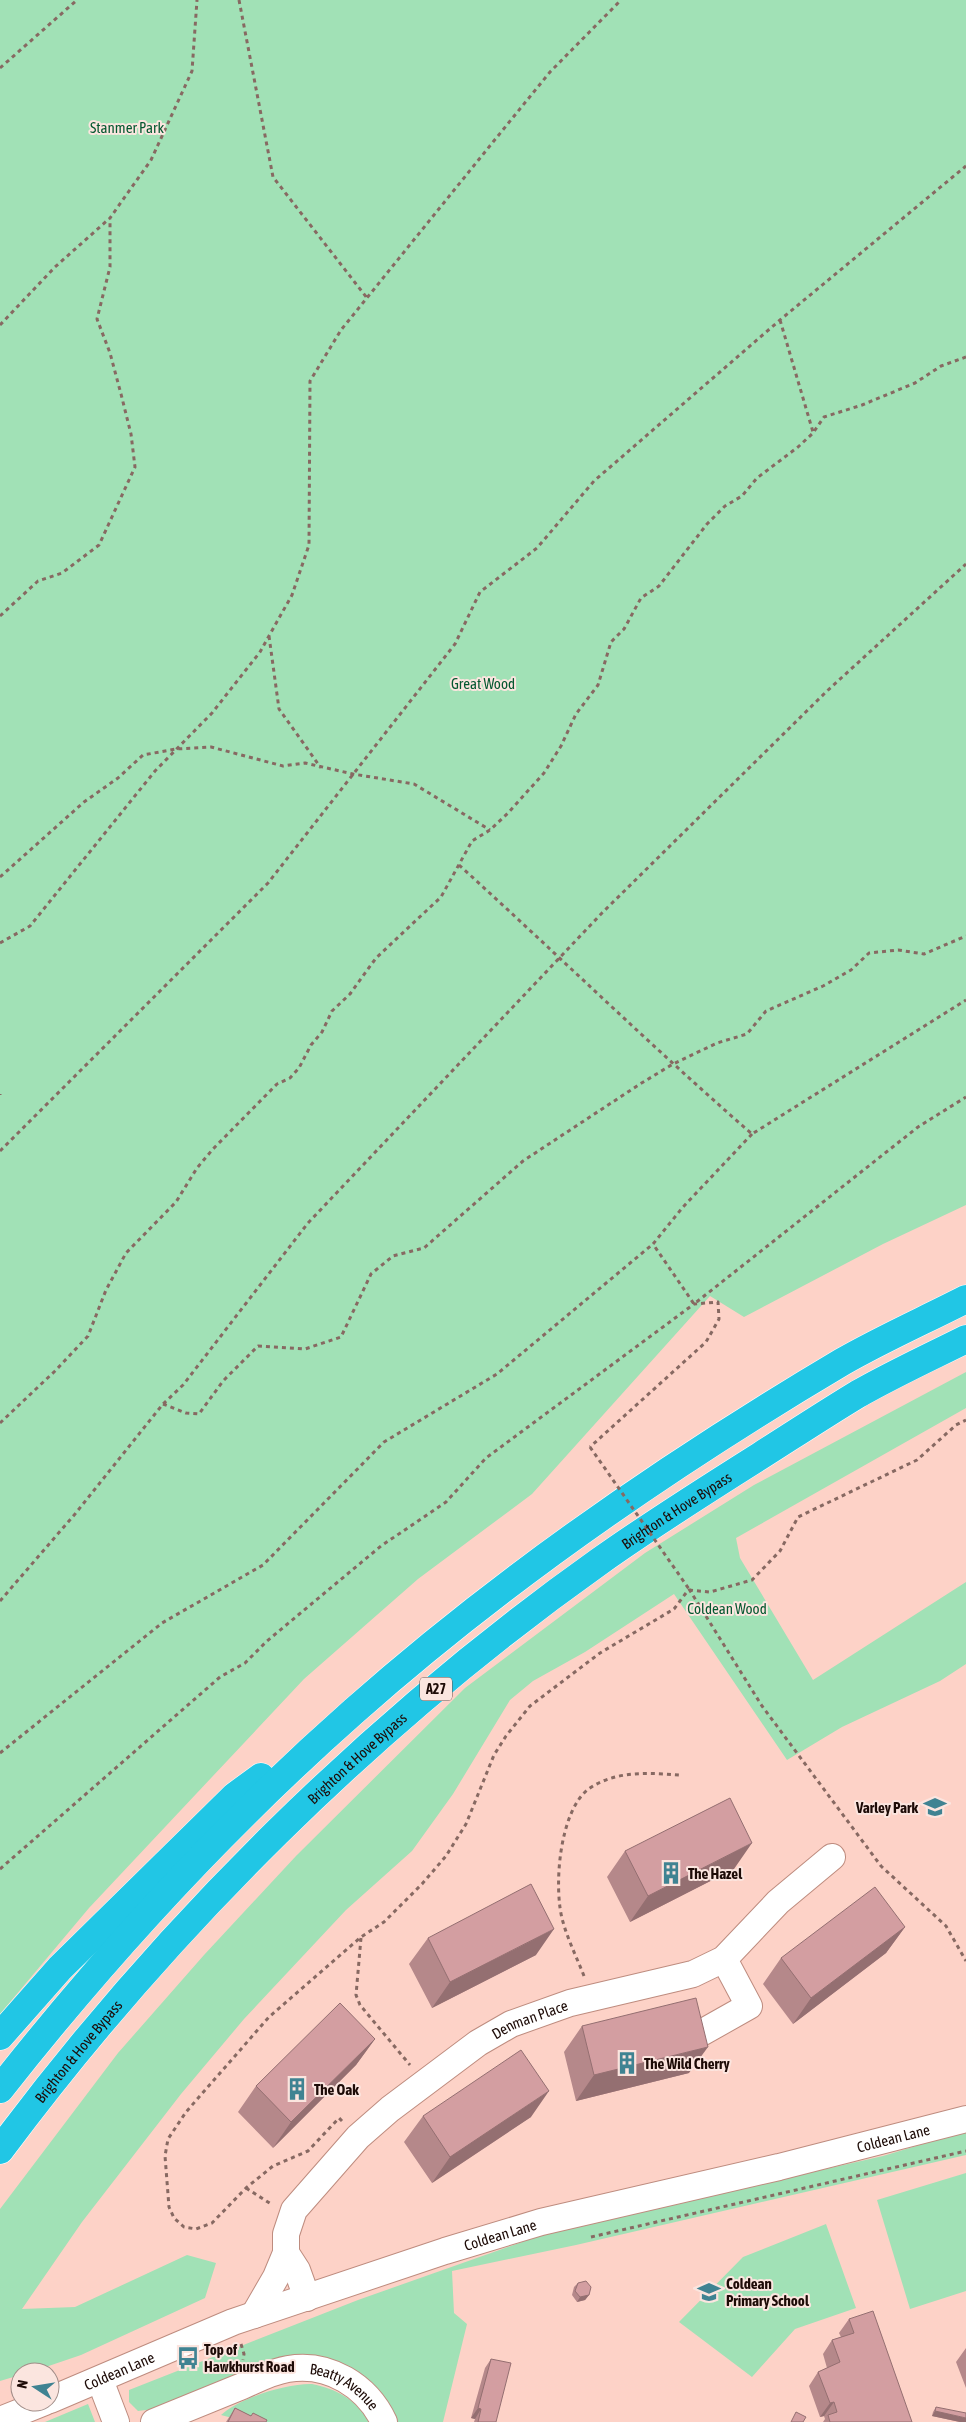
<svg xmlns="http://www.w3.org/2000/svg" width="966" height="2422" viewBox="0 0 966 2422" font-family="'Asap Condensed',sans-serif">
<style>
.green{fill:#a1e1b6}
.lines{fill:none;stroke-linecap:round;stroke-linejoin:round}
.minor-casing{stroke:#be8c7f;stroke-width:28}
.highway-casing{stroke:#fff;stroke-width:29}
.path{stroke:#876962;stroke-width:3;stroke-dasharray:4 4;stroke-linecap:butt}
.minor{stroke:#fff;stroke-width:26}
.highway{stroke:#21c6e5;stroke-width:28}
.path-bridge{stroke:#876962;stroke-width:3;stroke-dasharray:4 4;stroke-linecap:butt}
.wall{fill:#b5888a}
.shaded-wall{fill:#946f71}
.building{fill:#d39ea1;stroke:#946f71}
.labels{text-anchor:middle;dominant-baseline:central;stroke-width:4;stroke-linejoin:round;paint-order:stroke}
.shield{fill:#fbe5df;stroke:#604c48;stroke-width:1}
.shield-label{font-size:14px;font-weight:bold;fill:#1d0b07}
.park-label{font-size:15px;fill:#045830;stroke:#fbe5df}
.street-label{font-size:15px;fill:#1d0b07;stroke:#fbe5df}
.poi-label{font-size:15px;font-weight:bold;fill:#1d0b07;stroke:#fbe5df;text-anchor:start}
</style>
<rect width="100%" height="100%" fill="#fdd2c7"/>
<!-- green -->
<path class="green" d="M 0,0 L 966,0 L 966,1205 L 883,1244 L 744,1317 L 710,1296 L 532,1494 L 418,1579 L 304,1679 L 89,1908 L 0,2014 Z
M 966,1372 L 966,1408 L 736,1538 L 740,1558 L 813,1680 L 966,1582 L 966,1664 L 940,1681 L 842,1727 L 787,1760 L 674,1594 L 585,1652 L 533,1681 L 510,1700 L 453,1794 L 412,1851 L 346,1910 L 244,2019 L 181,2094 L 82,2222 L 22,2309 L 75,2307 L 187,2255 L 216,2263 L 205,2298 L 81,2355 L 31,2372 L 20,2372 L 20,2375 L 0,2381 L 0,2209 L 118,2053 L 204,1955 L 296,1856 L 465,1688 L 645,1553 L 754,1485 Z
M 966,2131 L 966,2155 L 576,2245 L 452,2271 L 454,2313 L 467,2324 L 443,2422 L 397,2422 L 344,2366 L 154,2409 L 138,2411 L 129,2402 L 129,2390 L 358,2300 L 553,2231 L 883,2156 Z
M 966,2173 L 966,2291 L 910,2309 L 877,2200 Z
M 826,2224 L 856,2308 L 795,2329 L 752,2377 L 679,2322 L 743,2257 Z
M 312,2384 C 337,2389 357,2400 369,2422 L 247,2422 L 221,2415 C 239,2398 288,2383 312,2384 Z
M 88,2404 L 95,2422 L 45,2422 Z"/>
<g class="lines">
<defs>
<g id="minor">
<path d="M 694,2037 L 749,2006 L 724,1959"/>
<path d="M 286,2253 L 297,2270 L 307,2298"/>
<path id="s1" d="M 254,2315 L 276,2277 L 286,2253 L 286,2234 L 294,2210 L 358,2137 L 390,2109 L 478,2043 L 511,2024 L 570,2003 L 693,1974 L 724,1959 L 778,1902 L 832,1857"/>
<path d="M 100,2380 L 116,2422"/>
<path id="s2" d="M 50,2400 L 233,2322 L 445,2251 L 541,2222 L 779,2167 L 966,2119"/>
<path d="M 0,2420 L 45,2402"/>
<path id="s3" d="M 154,2422 C 181,2411 208,2400 235,2389 C 253,2382 269,2372 288,2369 C 329,2362 367,2386 384,2422"/>
</g>
<g id="highway">
<path d="M 0,2036 L 60,1968 L 235,1796 L 261,1777"/>
<path d="M 0,2089 C 107,1953 225,1825 354,1711 C 504,1578 670,1464 842,1362 C 882,1339 925,1320 966,1299"/>
<path id="s4" d="M 0,2150 C 166,1927 373,1722 600,1561 C 652,1524 706,1490 760,1456 C 793,1435 825,1414 858,1394 C 893,1374 930,1357 966,1339"/>
</g>
</defs>
<!-- minor casing -->
<use href="#minor" class="minor-casing"/>
<!-- highway casing -->
<use href="#highway" class="highway-casing"/>
<!-- path -->
<path class="path" d="M 239,0 L 273,177 L 367,298
M 0,68 L 77,0
M 780,320 L 813,432
M 0,325 L 55,267 L 110,218 L 151,160 L 192,71 L 197,0
M 0,616 L 38,581 L 62,573 L 99,545 L 135,467 L 131,434 L 121,394 L 110,353 L 97,319 L 110,267 L 110,218
M 269,636 L 279,709 L 321,768
M 459,865 C 557,954 652,1047 752,1134 L 966,1000
M 0,877 L 84,802 L 118,778 L 143,755 L 176,749 L 211,747 L 283,766 L 305,763 L 353,774 L 414,784 L 490,830
M 0,943 L 30,926 L 155,771 L 212,713 L 260,652 L 292,595 L 309,545 L 310,381 L 341,330 L 493,142 L 550,72 L 621,0
M 0,1094 L 0,1095
M 752,1134 L 683,1207 L 653,1244 L 694,1304 L 918,1127 L 966,1097
M 0,1151 L 268,883 L 455,644 L 480,592 L 537,548 L 594,481 L 780,320 L 966,166
M 163,1404 L 186,1413 L 199,1414 L 223,1381 L 258,1346 L 305,1349 L 341,1337 L 371,1274 L 393,1256 L 424,1248 L 523,1161 L 640,1084 L 673,1064 L 717,1043 L 747,1034 L 766,1011 L 823,986 L 851,970 L 869,953 L 898,950 L 924,954 L 966,936
M 0,1423 L 55,1371 L 88,1336 L 106,1290 L 126,1253 L 176,1202 L 197,1168 L 213,1149 L 277,1084 L 290,1078 L 299,1068 L 311,1045 L 322,1032 L 332,1011 L 350,994 L 376,958 L 441,897 L 472,841 L 490,830 L 508,813 L 544,773 L 561,746 L 576,714 L 598,685 L 611,642 L 624,629 L 641,598 L 659,586 L 707,524 L 725,506 L 742,496 L 757,478 L 798,447 L 813,433 L 824,417 L 862,405 L 915,383 L 941,366 L 966,357
M 689,1589 L 762,1706 L 881,1866 L 946,1926 L 966,1961
M 689,1590 L 710,1592 L 752,1580 L 780,1551 L 798,1517 L 917,1460 L 956,1425 L 966,1420
M 0,1601 L 75,1514 L 163,1404 L 183,1385 L 308,1223 L 602,913 L 827,691 L 966,564
M 0,1753 L 162,1623 L 263,1565 L 384,1442 L 497,1374 L 653,1244
M 0,1869 L 220,1677 L 245,1663 L 267,1641 L 381,1546 L 446,1502 L 486,1458 L 694,1304 L 718,1302 L 719,1319 L 706,1342 L 590,1447
M 361,1938 L 356,1995 L 360,2005 L 410,2065
M 584,1976 C 577,1958 568,1940 563,1922 C 553,1889 559,1809 590,1788 C 617,1770 650,1773 680,1775
M 342,2121 L 339,2118 L 308,2151 L 273,2166 L 246,2188 L 212,2223 L 196,2229 L 184,2227 L 174,2218 L 169,2207 L 165,2156 L 168,2139 L 186,2112 L 269,2017 L 361,1937 L 384,1922 L 422,1884 L 446,1856 L 466,1824 L 494,1755 L 506,1736 L 530,1706 L 600,1653 L 674,1609 L 689,1589
M 246,2188 L 271,2204
M 591,2237 L 966,2151
M 241,2344 L 244,2354 L 243,2360"/>
<!-- minor -->
<use href="#minor" class="minor"/>
<!-- highway -->
<use href="#highway" class="highway"/>
<!-- path-bridge -->
<path class="path-bridge" d="M 590,1447 L 689,1589"/>
</g>
<!-- wall -->
<path class="wall" d="M 625,1851 L 734,1869 L 630,1922 L 607,1877 Z
M 905,1927 L 886,1953 L 793,2024 L 763,1984 L 781,1958 Z
M 428,1938 L 536,1955 L 432,2008 L 409,1964 Z
M 582,2026 L 689,2073 L 576,2101 L 564,2052 Z
M 375,2039 L 356,2065 L 273,2148 L 238,2112 L 256,2086 Z
M 423,2116 L 531,2117 L 432,2183 L 404,2142 Z
M 578,2283 L 589,2295 L 585,2300 L 577,2302 L 572,2295 L 574,2287 Z
M 849,2319 L 912,2422 L 823,2422 L 825,2419 L 824,2416 L 820,2417 L 809,2386 L 818,2372 L 827,2368 L 823,2354 L 832,2340 L 841,2337 L 839,2333 Z
M 966,2348 L 966,2388 L 956,2362 Z
M 491,2359 L 496,2422 L 474,2422 L 475,2419 L 471,2418 L 485,2368 Z
M 936,2407 L 966,2422 L 960,2422 L 932,2416 L 933,2412 Z
M 235,2408 L 251,2416 L 266,2422 L 226,2422 Z"/>
<!-- shaded-wall -->
<path class="shaded-wall" d="M 752,1843 L 734,1869 L 630,1922 L 648,1896 Z
M 905,1927 L 886,1953 L 793,2024 L 811,1998 Z
M 554,1929 L 536,1955 L 432,2008 L 450,1982 Z
M 375,2039 L 356,2065 L 273,2148 L 291,2122 Z
M 708,2047 L 689,2073 L 576,2101 L 594,2075 Z
M 549,2091 L 531,2117 L 432,2183 L 450,2157 Z
M 589,2295 L 585,2300 L 577,2302 L 580,2297 Z
M 834,2402 L 824,2416 L 820,2417 L 830,2403 Z
M 478,2408 L 481,2409 L 475,2419 L 471,2418 Z
M 935,2411 L 966,2418 L 966,2422 L 960,2422 L 932,2416 Z"/>
<!-- building -->
<path class="building" d="M 730,1798 L 752,1843 L 648,1896 L 625,1851 Z
M 531,1884 L 554,1929 L 450,1982 L 428,1938 Z
M 875,1887 L 905,1927 L 811,1998 L 781,1958 Z
M 696,1998 L 708,2047 L 594,2075 L 582,2026 Z
M 340,2003 L 375,2039 L 291,2122 L 256,2086 Z
M 521,2050 L 549,2091 L 450,2157 L 423,2116 Z
M 586,2281 L 591,2287 L 589,2295 L 580,2297 L 575,2291 L 578,2283 Z
M 873,2311 L 912,2422 L 830,2422 L 828,2415 L 837,2412 L 834,2402 L 830,2403 L 818,2372 L 840,2362 L 832,2340 L 854,2333 L 849,2319 Z
M 491,2359 L 511,2363 L 496,2422 L 478,2422 L 481,2409 L 478,2408 Z
M 936,2407 L 966,2413 L 966,2418 L 935,2411 Z
M 235,2408 L 251,2416 L 253,2413 L 267,2420 L 266,2422 L 228,2422 Z
M 796,2412 L 806,2417 L 803,2422 L 791,2422 Z"/>
<!-- icons -->
<defs>
<symbol id="university-bare" viewBox="-9 -9 18 18"><path d="M0-5L7-2L0 1L-7-2ZM-4 1L0 2.5L4 1V4Q0 6-4 4Z" fill="#3f8392" stroke="#fbe5df" stroke-width="2.5" paint-order="stroke"/></symbol>
<symbol id="building-bare" viewBox="-9 -9 18 18"><path d="M-4-6H4V6H1V3H-1V6H-4ZM-2.5-4.3h1.7v1.8h-1.7ZM.8-4.3h1.7v1.8H.8ZM-2.5-1h1.7V.8h-1.7ZM.8-1h1.7V.8H.8Z" fill="#3f8392" stroke="#fbe5df" stroke-width="2.5" paint-order="stroke"/></symbol>
<symbol id="school-bare" viewBox="-9 -9 18 18"><path d="M0-5L7-2L0 1L-7-2ZM-4 1L0 2.5L4 1V4Q0 6-4 4Z" fill="#3f8392" stroke="#fbe5df" stroke-width="2.5" paint-order="stroke"/></symbol>
<symbol id="bus-bare" viewBox="-9 -9 18 18"><path d="M-5-6H5V4H4V6H2V4H-2V6H-4V4H-5ZM-3.5-4V0h7V-4ZM-3.5 1.2v1.5H-2V1.2ZM2 1.2v1.5H3.5V1.2Z" fill="#3f8392" stroke="#fbe5df" stroke-width="2.5" paint-order="stroke"/></symbol>
</defs>
<g fill-rule="evenodd">
<use href="#university-bare" x="919" y="1791" width="32" height="32"/>
<use href="#building-bare" x="655" y="1857" width="32" height="32"/>
<use href="#building-bare" x="611" y="2047" width="32" height="32"/>
<use href="#building-bare" x="281" y="2073" width="32" height="32"/>
<use href="#school-bare" x="693" y="2276" width="32" height="32"/>
<use href="#bus-bare" x="172" y="2342" width="32" height="32"/>
</g>
<g class="labels">
<!-- shield labels -->
<rect class="shield" x="420" y="1677.5" width="32" height="23" rx="4"/>
<g class="shield-label">
<text x="436" y="1689">A27</text>
</g>
<!-- park labels -->
<g class="park-label">
<text x="127" y="127">Stanmer Park</text>
<text x="483" y="683">Great Wood</text>
<text x="727" y="1608">Coldean Wood</text>
</g>
<!-- street labels -->
<g class="street-label">
<text stroke="none"><textPath href="#s4" startOffset="936">Brighton &amp; Hove Bypass</textPath></text>
<text stroke="none"><textPath href="#s4" startOffset="531">Brighton &amp; Hove Bypass</textPath></text>
<text stroke="none"><textPath href="#s1" startOffset="421">Denman Place</textPath></text>
<text stroke="none"><textPath href="#s4" startOffset="126">Brighton &amp; Hove Bypass</textPath></text>
<text stroke="none"><textPath href="#s2" startOffset="885">Coldean Lane</textPath></text>
<text stroke="none"><textPath href="#s2" startOffset="480">Coldean Lane</textPath></text>
<text stroke="none"><textPath href="#s2" startOffset="75">Coldean Lane</textPath></text>
<text stroke="none"><textPath href="#s3" startOffset="206">Beatty Avenue</textPath></text>
</g>
<!-- poi labels -->
<g class="poi-label">
<text x="918" y="1807" text-anchor="end">Varley Park</text>
<text x="688" y="1873">The Hazel</text>
<text x="644" y="2063">The Wild Cherry</text>
<text x="314" y="2089">The Oak</text>
<text x="726" y="2283">Coldean<tspan x="726" dy="17">Primary School</tspan></text>
<text x="204" y="2349">Top of<tspan x="204" dy="17">Hawkhurst Road</tspan></text>
</g>
</g>
<!-- north arrow -->
<g transform="translate(35 2387) rotate(282)"><circle r="24" fill="#fbe5df" stroke="#a28e89"/>
<path d="M0-4L9 19L0 12L-9 19Z" fill="#3f8392"/>
<text y="-8" font-size="14" font-weight="bold" text-anchor="middle" fill="#1d0b07">N</text>
</g>
</svg>
